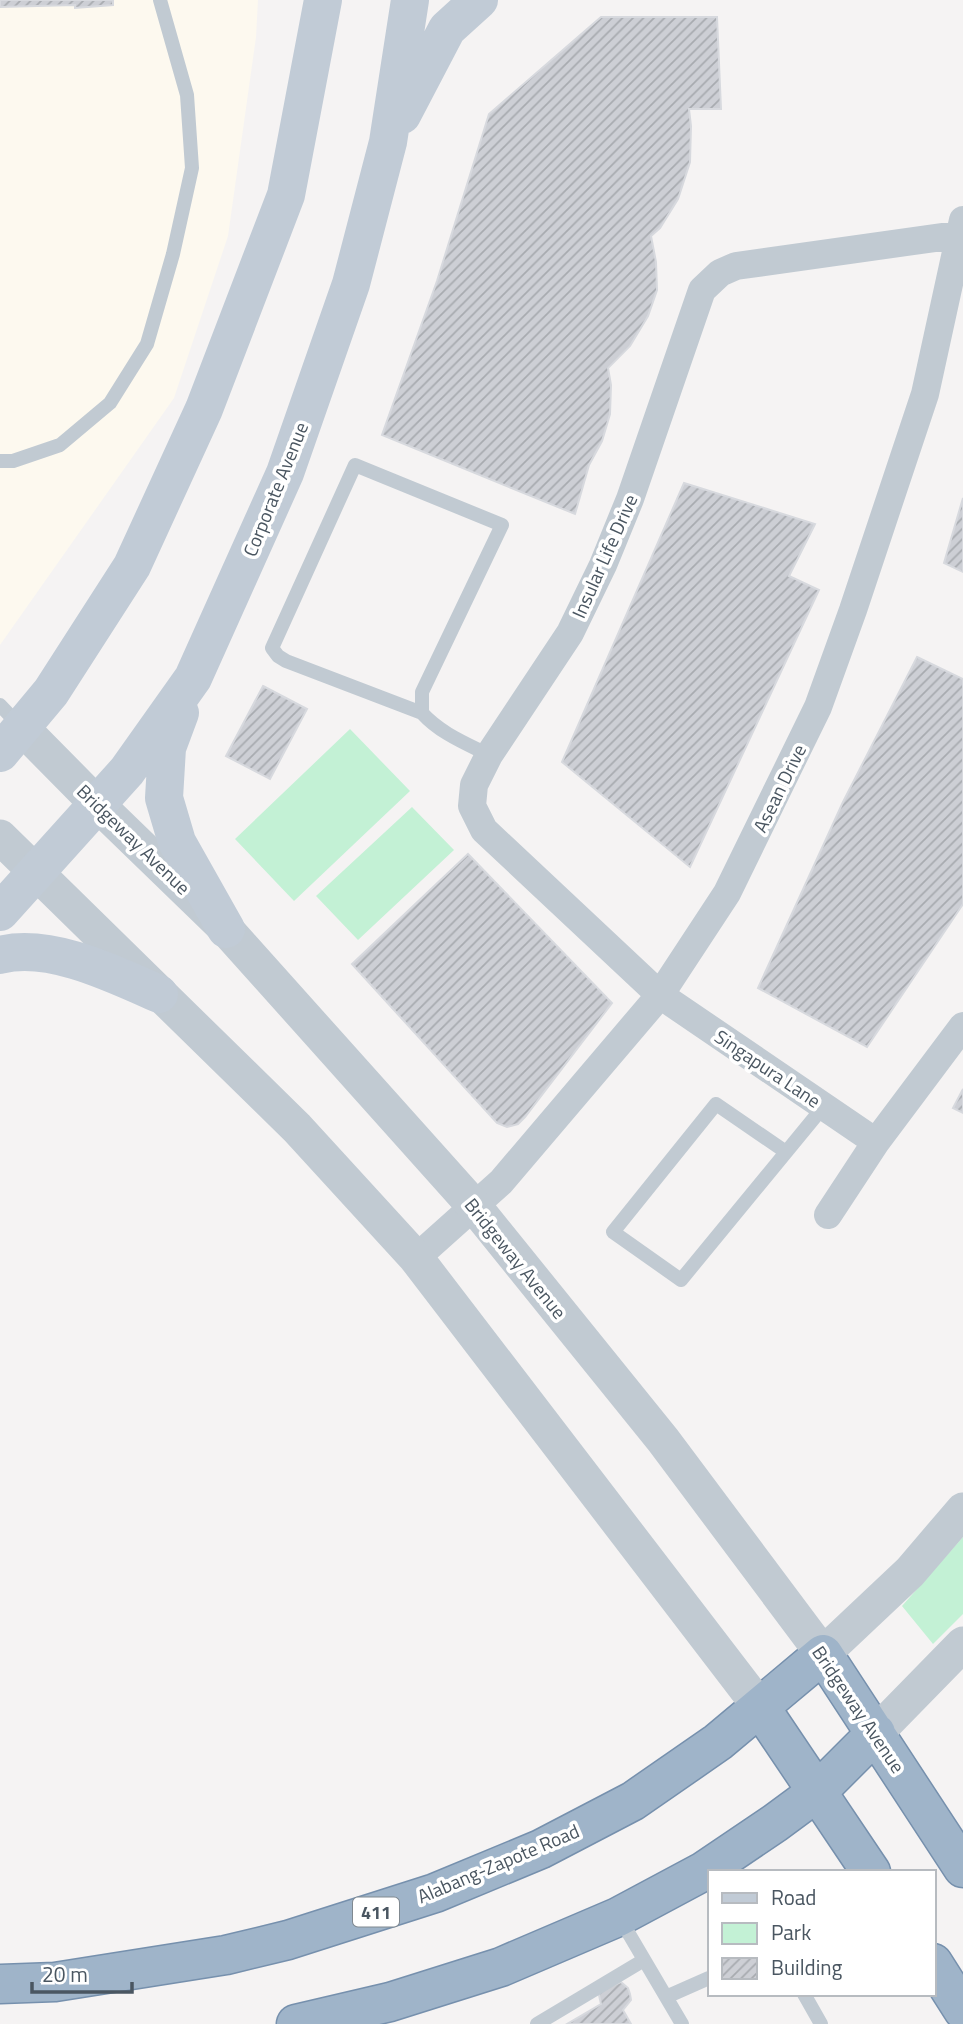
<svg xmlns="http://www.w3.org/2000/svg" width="963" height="2024" viewBox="0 0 963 2024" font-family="'Titillium Web',sans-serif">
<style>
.commercial{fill:#fdf9ef}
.green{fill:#c3f1d5}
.building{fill:url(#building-hatch);stroke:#d7d9de;stroke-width:2}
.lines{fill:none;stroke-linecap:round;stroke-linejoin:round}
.trunk-casing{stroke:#7690ad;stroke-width:41}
.service{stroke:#c1cad2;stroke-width:14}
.minor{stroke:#c1cad2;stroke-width:28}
.tertiary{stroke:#c1cad2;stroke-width:35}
.secondary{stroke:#c1cbd6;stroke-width:38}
.trunk{stroke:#9fb4c9;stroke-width:38}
.labels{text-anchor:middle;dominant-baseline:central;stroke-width:7;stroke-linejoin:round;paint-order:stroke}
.shield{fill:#fff;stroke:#808990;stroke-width:2}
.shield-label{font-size:18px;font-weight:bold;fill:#4a5661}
.street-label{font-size:19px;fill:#4a5661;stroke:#fff}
</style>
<defs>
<pattern id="building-hatch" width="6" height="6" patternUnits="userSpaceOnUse" patternTransform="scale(1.75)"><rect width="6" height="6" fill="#cdcfd5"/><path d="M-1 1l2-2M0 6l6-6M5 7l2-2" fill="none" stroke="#a8abb0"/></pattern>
</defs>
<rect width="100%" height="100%" fill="#f5f3f3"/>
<!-- commercial -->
<path class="commercial" d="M 0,0 L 258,0 L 256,37 L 228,236 L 174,398 L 0,645 Z"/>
<!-- green -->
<path class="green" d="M 350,729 L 410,791 L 294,901 L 235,839 Z
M 412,807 L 454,850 L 358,940 L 316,896 Z
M 963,1537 L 963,1614 L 933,1644 L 902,1606 Z"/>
<!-- building -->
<path class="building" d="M 0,0 L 113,0 L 113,5 L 75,8 L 75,5 L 0,7 Z
M 601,17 L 717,17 L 721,109 L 689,109 L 691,126 L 690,162 L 678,199 L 660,228 L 651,236 L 656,262 L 657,290 L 648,316 L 630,346 L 608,368 L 611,385 L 610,414 L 602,441 L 589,465 L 575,514 L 382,435 L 437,281 L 489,114 Z
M 684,483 L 815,524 L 789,576 L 819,590 L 690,867 L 562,762 Z
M 963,498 L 963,572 L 944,563 Z
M 917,657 L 963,679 L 963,904 L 867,1047 L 758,988 L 843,802 Z
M 263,686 L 307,709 L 270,779 L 226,756 Z
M 468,854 L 612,1003 L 525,1117 L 518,1124 L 507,1127 L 497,1123 L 352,964 Z
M 963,1089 L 963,1113 L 953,1108 Z
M 621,1982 L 628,1988 L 630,1994 L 631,2000 L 623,2010 L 631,2024 L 567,2024 L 601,2004 L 599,1995 L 601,1990 Z"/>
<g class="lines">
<defs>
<path id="trunk" d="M 760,1707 L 871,1872
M 933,1963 L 963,2010
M 0,1984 L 55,1982 L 226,1955 L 288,1940 L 435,1893 L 541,1849 L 633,1801 L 718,1742 L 823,1654 L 963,1868
M 296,2024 L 390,2002 L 501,1967 L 618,1917 L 704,1871 L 775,1823 L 817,1792 L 876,1733"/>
</defs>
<!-- trunk casing -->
<use href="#trunk" class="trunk-casing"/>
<!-- service -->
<path class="service" d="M 0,461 L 13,461 L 60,445 L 110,403 L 147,344 L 173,254 L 192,168 L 187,95 L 160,0
M 0,705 L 21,727
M 422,713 L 286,661 L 278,656 L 272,648 L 355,465 L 502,525 L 422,692 L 422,713 C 440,733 465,743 489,755
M 786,1152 L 716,1104 L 613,1232 L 681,1280 L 824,1106
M 619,1917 L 682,2024
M 804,1994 L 821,2024
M 666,1997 L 709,1978
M 537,2024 L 644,1960"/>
<!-- minor -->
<path class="minor" d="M 963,234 L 736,266 L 720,273 L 702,290 L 630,499 L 603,565 L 570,633 L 489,755 L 474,785 L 472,806 L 484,830 L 660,995 L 876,1142 L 963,1026
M 828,1215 L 876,1142
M 416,1258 L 501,1182 L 660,995 L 727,893 L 818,707 L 853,610 L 925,394 L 963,220"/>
<!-- tertiary -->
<path class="tertiary" d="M 22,728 L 97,804 L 226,929 L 474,1206 L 663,1440 L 823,1654 L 910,1572 L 963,1510
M 0,837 L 297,1128 L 416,1258 L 760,1707
M 876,1733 L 963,1644"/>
<!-- secondary -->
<path class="secondary" d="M 402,115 L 447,29 L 479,0
M 180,713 L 167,748 L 164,798 L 177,842 L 226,929
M 0,753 L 51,692 L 132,566 L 204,409 L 286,195 L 323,0
M 0,912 L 127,771 L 193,678 L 285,473 L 351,284 L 388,142 L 410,0
M 0,955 C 49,942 114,974 159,994"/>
<!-- trunk -->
<use href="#trunk" class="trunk"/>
</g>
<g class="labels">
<!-- shield labels -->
<rect class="shield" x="353" y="1897.5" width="46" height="29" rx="5"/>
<g class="shield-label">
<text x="376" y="1912">411</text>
</g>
<!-- street labels -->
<g class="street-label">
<text transform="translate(275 489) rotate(-68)">Corporate Avenue</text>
<text transform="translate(604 556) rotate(-66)">Insular Life Drive</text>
<text transform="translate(779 788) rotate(-64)">Asean Drive</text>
<text transform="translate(134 839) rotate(44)">Bridgeway Avenue</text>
<text transform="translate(768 1068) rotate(34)">Singapura Lane</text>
<text transform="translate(516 1258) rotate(51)">Bridgeway Avenue</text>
<text transform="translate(859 1709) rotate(56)">Bridgeway Avenue</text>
<text transform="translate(498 1863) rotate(-23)">Alabang-Zapote Road</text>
</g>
</g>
<!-- legend -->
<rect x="708" y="1870" width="228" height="126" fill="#ffffff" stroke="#b7bbc0" stroke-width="2"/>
<rect x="722" y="1893" width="35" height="10" fill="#c1cbd6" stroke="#b7bbc0" stroke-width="2"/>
<text x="771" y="1905" font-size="21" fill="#4a5661">Road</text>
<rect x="722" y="1923" width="35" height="21" fill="#c3f1d5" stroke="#b7bbc0" stroke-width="2"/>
<text x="771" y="1940" font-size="21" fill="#4a5661">Park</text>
<rect x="722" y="1958" width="35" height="21" fill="url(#building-hatch)" stroke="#b7bbc0" stroke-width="2"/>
<text x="771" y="1975" font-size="21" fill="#4a5661">Building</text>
<!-- scale -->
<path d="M32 1982v10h100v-10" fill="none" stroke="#4a5661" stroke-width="3.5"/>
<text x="42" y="1982" font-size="21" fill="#4a5661" stroke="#ffffff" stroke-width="5" paint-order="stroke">20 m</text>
</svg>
